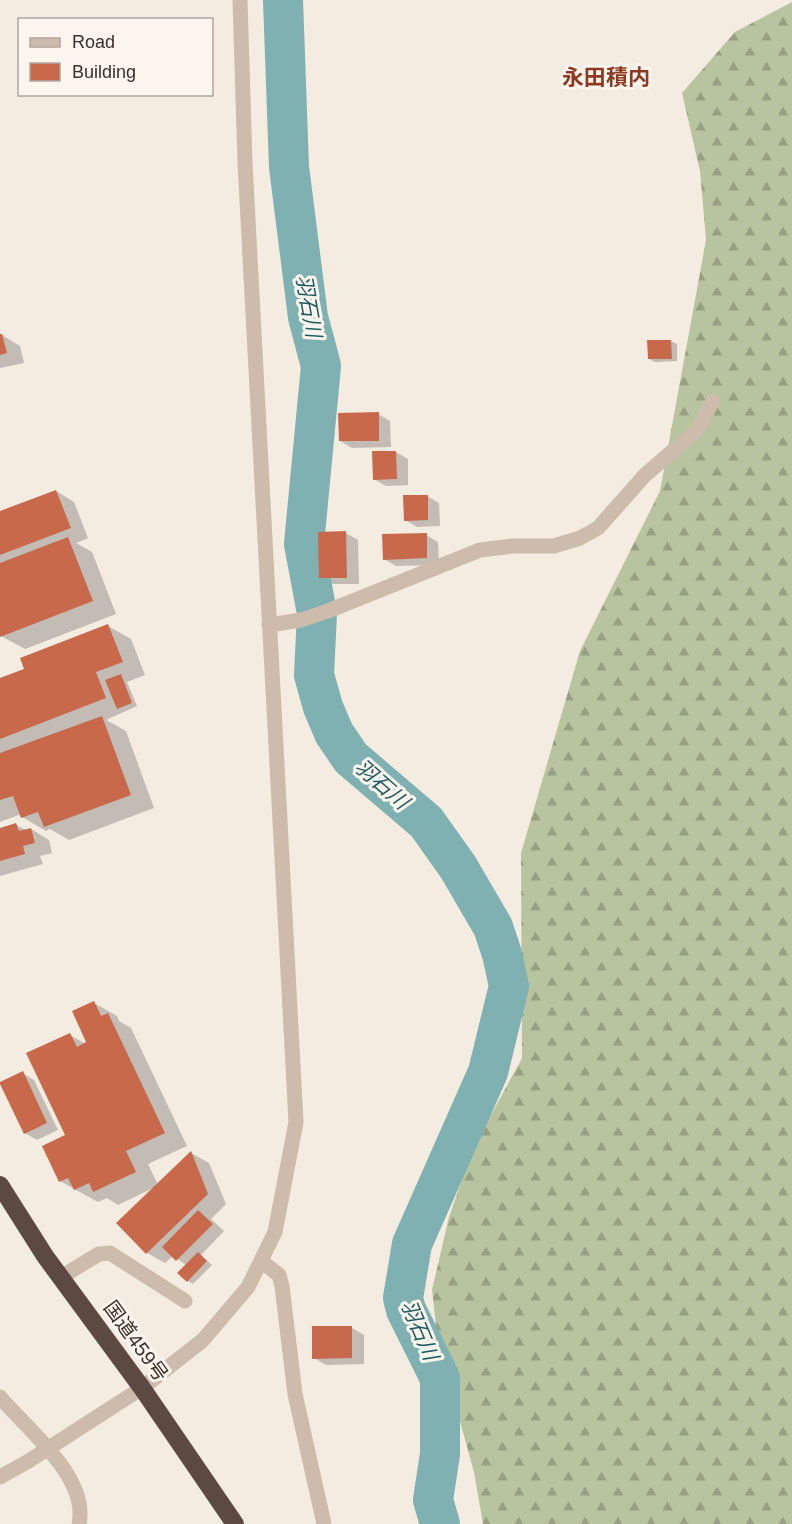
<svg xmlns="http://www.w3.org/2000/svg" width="792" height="1524" viewBox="0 0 792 1524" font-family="Arial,'Noto Sans JP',sans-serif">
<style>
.forest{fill:url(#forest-firs)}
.shadow{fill:#0003}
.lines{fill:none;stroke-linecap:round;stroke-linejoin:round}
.river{stroke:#7fb0b2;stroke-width:40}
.building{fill:#c8694b}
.minor{stroke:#cdbbac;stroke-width:15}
.highway{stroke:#5c4a42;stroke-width:18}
.labels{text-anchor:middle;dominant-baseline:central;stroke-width:6;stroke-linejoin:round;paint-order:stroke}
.street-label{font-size:20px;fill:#3b302b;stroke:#fbf5ee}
.water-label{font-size:21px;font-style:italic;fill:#1f5a5e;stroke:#fbf5ee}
.quarter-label{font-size:22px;font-weight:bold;fill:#8c3b22;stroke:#fbf5ee}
</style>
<defs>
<pattern id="forest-firs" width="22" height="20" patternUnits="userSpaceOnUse" patternTransform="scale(1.5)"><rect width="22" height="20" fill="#b8c4a0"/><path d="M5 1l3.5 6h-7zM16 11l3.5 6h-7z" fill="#97a083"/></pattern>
</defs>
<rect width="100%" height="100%" fill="#f4ebe1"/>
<!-- forest -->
<path class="forest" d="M 792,2 L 792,1524 L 483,1524 L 474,1472 L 438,1342 L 432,1290 L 449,1217 L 473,1148 L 522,1058 L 521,853 L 580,651 L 660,491 L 706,240 L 700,171 L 682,93 L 735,32 Z"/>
<!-- shadow -->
<path class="shadow" d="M 2,335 L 20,346 L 24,363 L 0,368 L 0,336 Z
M 671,341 L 677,344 L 677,361 L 655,362 L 649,359 Z
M 378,414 L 390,421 L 391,447 L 352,448 L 340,441 Z
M 396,452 L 408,459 L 408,485 L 386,486 L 374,479 Z
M 56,491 L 74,502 L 88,538 L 76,543 L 92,552 L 116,614 L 25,649 L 1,636 L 0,633 L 0,512 Z
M 427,496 L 439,503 L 440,526 L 417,527 L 405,520 Z
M 346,533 L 358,540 L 359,584 L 333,584 L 321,577 Z
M 426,535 L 438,542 L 439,565 L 396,566 L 384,559 Z
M 108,626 L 131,639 L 145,675 L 127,682 L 137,706 L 106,720 L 126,731 L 154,808 L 69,840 L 50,829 L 46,831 L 22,817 L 21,814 L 0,822 L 0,678 L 26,670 Z
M 16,825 L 26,830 L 31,829 L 49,840 L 52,853 L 40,856 L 43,864 L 0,876 L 0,829 Z
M 94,1003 L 117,1016 L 119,1021 L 131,1028 L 187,1146 L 148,1164 L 158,1185 L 191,1153 L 209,1163 L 226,1204 L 211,1219 L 224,1231 L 201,1255 L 212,1265 L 193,1284 L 188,1281 L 186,1265 L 173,1256 L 165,1263 L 147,1253 L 153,1188 L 118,1205 L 107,1198 L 98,1202 L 60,1181 L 67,1136 L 70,1035 L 89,1046 Z
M 22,1073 L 34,1080 L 58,1130 L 37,1140 L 25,1133 Z
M 352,1328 L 364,1335 L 364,1364 L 326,1365 L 314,1358 Z"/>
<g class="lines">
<!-- river -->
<path class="river" d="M 283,0 L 289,167 L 308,317 L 321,366 L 304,544 L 317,613 L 314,675 L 323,707 L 334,733 L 351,758 L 426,822 L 458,867 L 493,927 L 502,954 L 509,986 L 488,1072 L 412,1244 L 403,1298 L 406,1310 L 440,1378 L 440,1454 L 433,1500 L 440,1524"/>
</g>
<!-- building -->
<path class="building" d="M 0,334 L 2,334 L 7,353 L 0,355 Z
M 647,340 L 671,340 L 672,359 L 648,359 Z
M 379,412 L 379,441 L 339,441 L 338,413 Z
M 372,451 L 396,451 L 397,479 L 373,480 Z
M 56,490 L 71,528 L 0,555 L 0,511 Z
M 403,495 L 428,495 L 428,520 L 404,521 Z
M 346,531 L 347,578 L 319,578 L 318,532 Z
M 427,533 L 427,558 L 383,560 L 382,534 Z
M 68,537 L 93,601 L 0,637 L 0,563 Z
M 108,624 L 123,662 L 96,672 L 106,698 L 0,739 L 0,678 L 24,669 L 20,658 Z
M 121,674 L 132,703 L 117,709 L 105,680 Z
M 102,716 L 131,795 L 44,827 L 38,812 L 21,818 L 13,796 L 0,800 L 0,753 Z
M 16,823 L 19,831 L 31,828 L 35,843 L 23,846 L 25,854 L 0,861 L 0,828 Z
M 94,1001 L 101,1016 L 108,1013 L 165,1133 L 126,1151 L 136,1172 L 93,1192 L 89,1183 L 74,1190 L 68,1178 L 59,1182 L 42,1146 L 65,1135 L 26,1053 L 70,1033 L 77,1047 L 86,1042 L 72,1011 Z
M 23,1071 L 47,1123 L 24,1134 L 0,1084 L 0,1082 Z
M 191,1151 L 208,1194 L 146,1254 L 116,1223 Z
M 198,1210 L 213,1224 L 176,1261 L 162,1247 Z
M 198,1252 L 207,1261 L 187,1282 L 177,1273 Z
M 312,1326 L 352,1326 L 352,1358 L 312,1359 Z"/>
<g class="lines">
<!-- minor -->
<path class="minor" d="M 269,625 L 301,620 L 328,611 L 480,550 L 513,546 L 554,546 L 580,538 L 598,528 L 645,475 L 697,430 L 713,401
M 261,1261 L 279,1275 L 282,1286 L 295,1394 L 324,1524
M 61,1277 L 99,1254 L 110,1253 L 185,1301
M 0,1397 C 27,1429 89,1477 79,1524
M 0,1477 L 27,1462 L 142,1388 L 203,1340 L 248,1287 L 275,1232 L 296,1122 L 245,163 L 240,0"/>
<!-- highway -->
<path class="highway" d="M 0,1185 L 45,1256 L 142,1388 L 235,1524"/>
</g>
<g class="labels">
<!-- street labels -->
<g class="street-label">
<text transform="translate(136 1341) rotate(54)">国道459号</text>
</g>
<!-- water labels -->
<g class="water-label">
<text transform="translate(309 306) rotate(80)">羽石川</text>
<text transform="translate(382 784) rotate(41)">羽石川</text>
<text transform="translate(420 1330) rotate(67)">羽石川</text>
</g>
<!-- quarter labels -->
<g class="quarter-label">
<text x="606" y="77">永田積内</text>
</g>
</g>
<!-- legend -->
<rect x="18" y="18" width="195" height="78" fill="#fbf5ee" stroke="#aea6a0" stroke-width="1.5"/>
<rect x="30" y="38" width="30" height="9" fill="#cdbbac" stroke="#aea6a0" stroke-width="1.5"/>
<text x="72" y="48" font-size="18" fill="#3b302b">Road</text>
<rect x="30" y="63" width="30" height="18" fill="#c8694b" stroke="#aea6a0" stroke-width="1.5"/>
<text x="72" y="78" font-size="18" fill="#3b302b">Building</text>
</svg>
